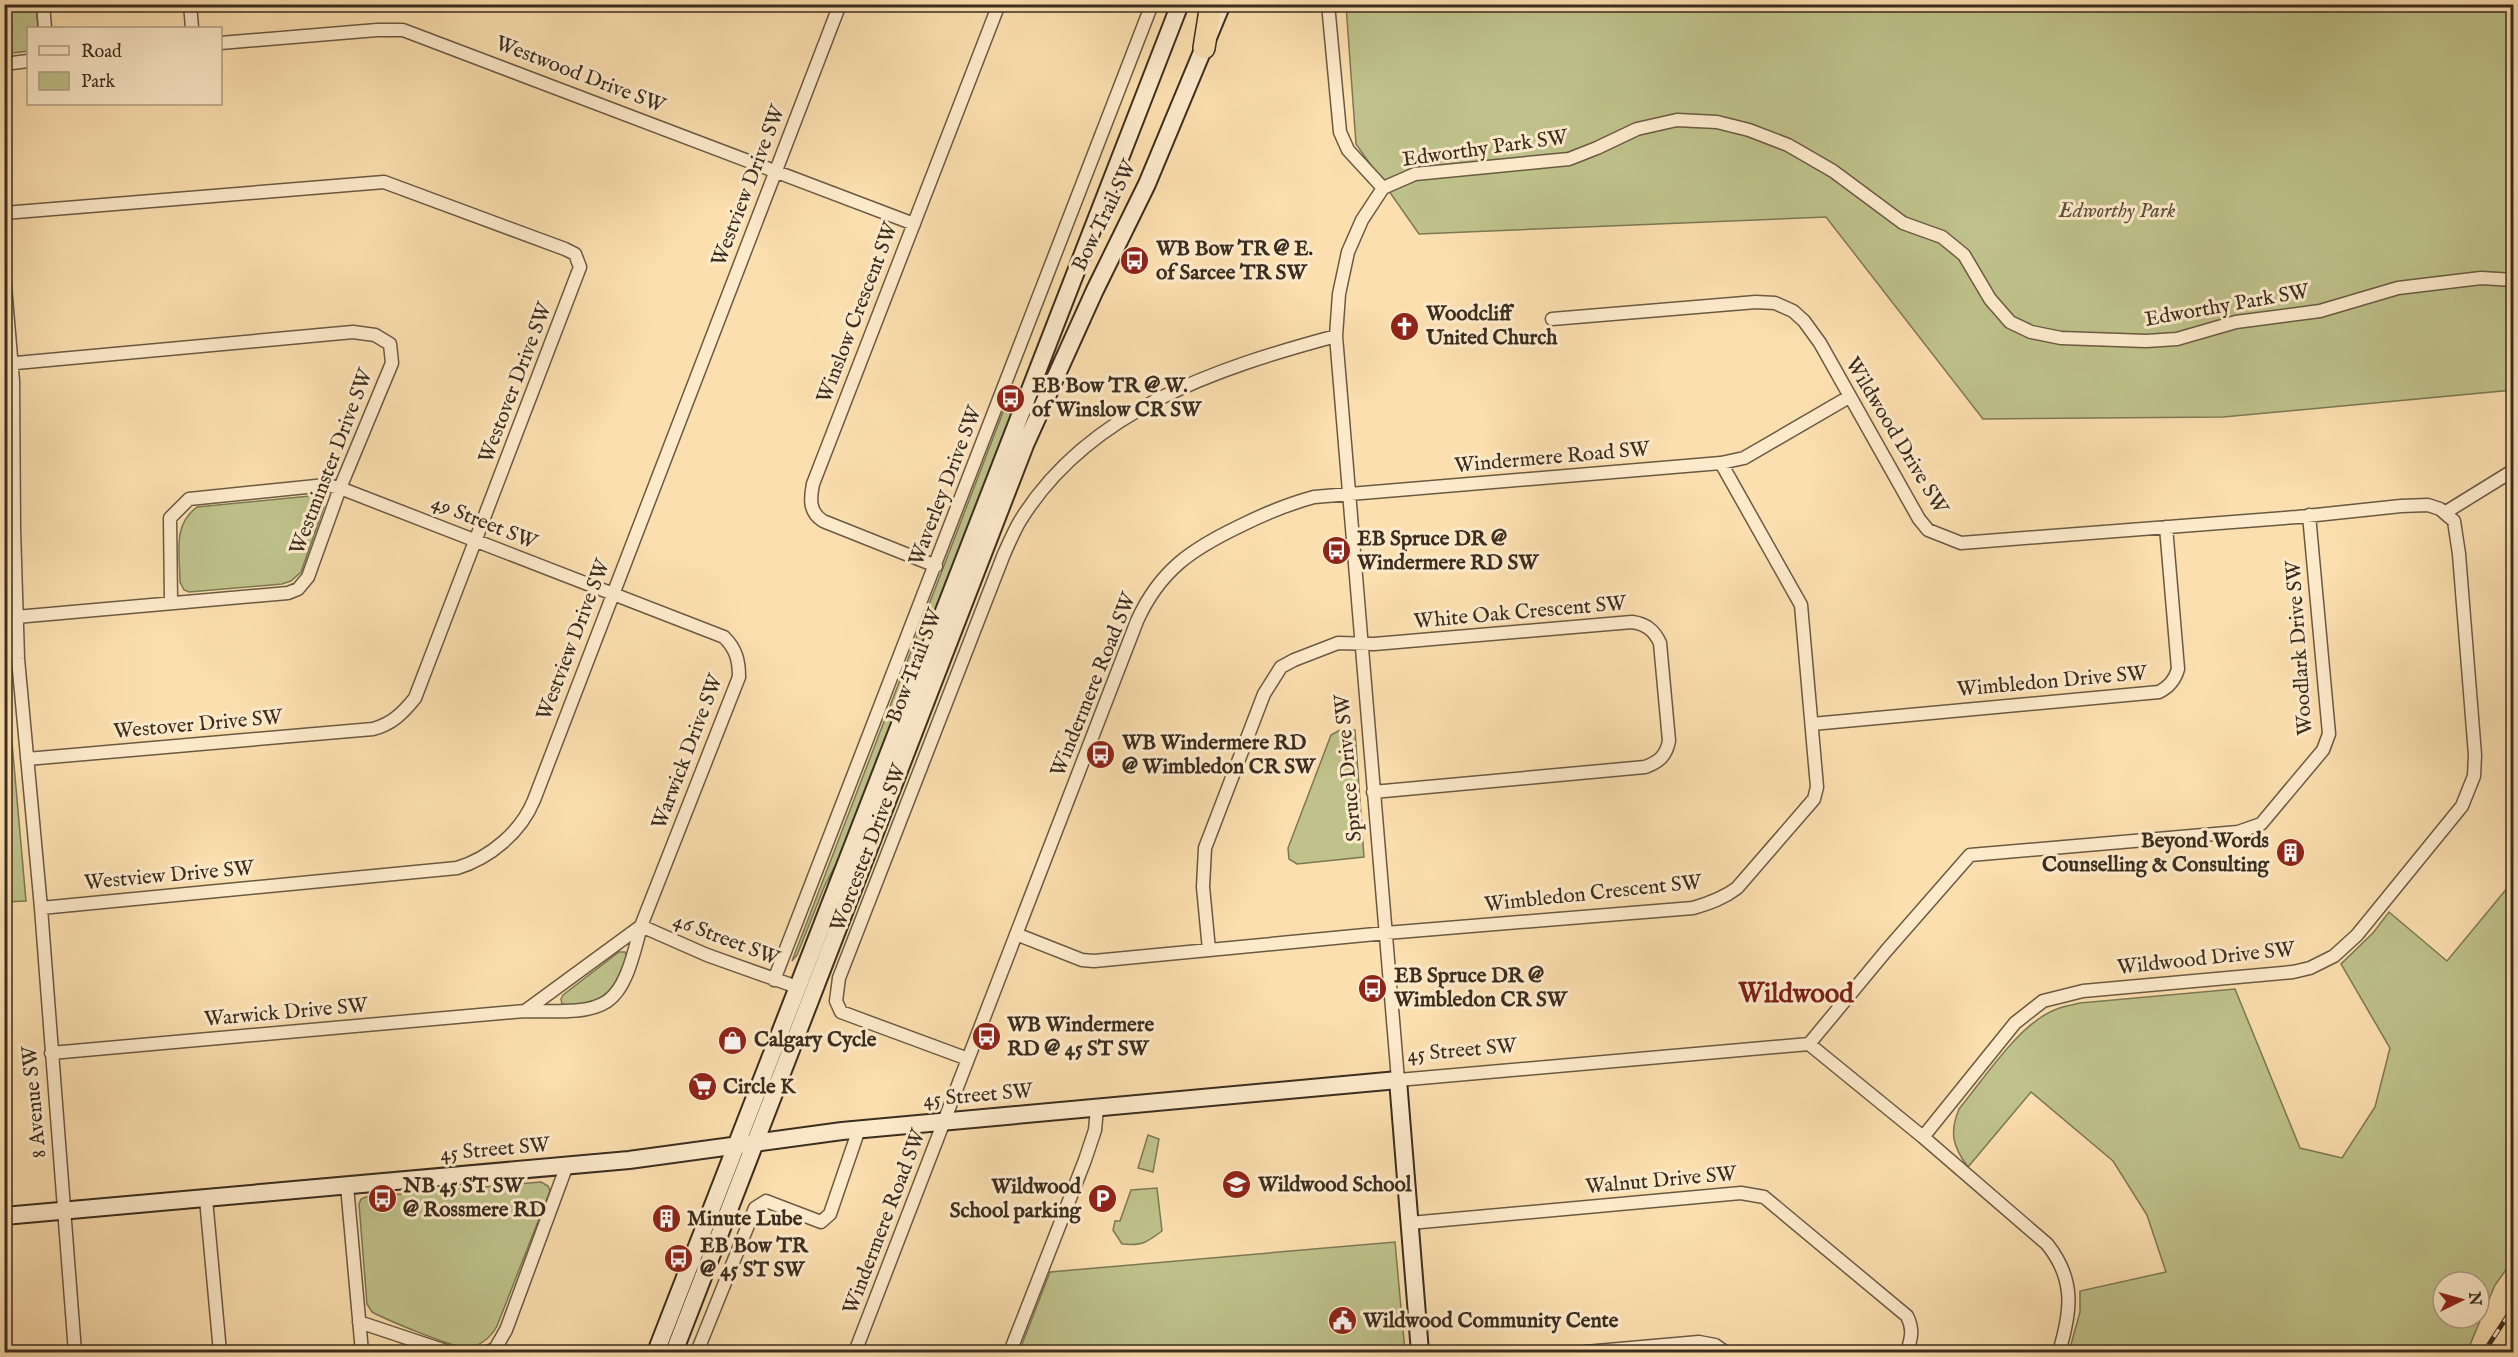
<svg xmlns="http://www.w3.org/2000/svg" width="2518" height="1357" viewBox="0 0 2518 1357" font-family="'IM FELL English',serif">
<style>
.green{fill:#bfc28b;stroke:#7c7855;stroke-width:1.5;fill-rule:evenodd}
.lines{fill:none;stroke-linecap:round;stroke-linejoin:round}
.street-casing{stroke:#6a5a43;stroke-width:15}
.secondary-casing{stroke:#3a2d1f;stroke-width:20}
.highway-casing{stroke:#3a2d1f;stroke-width:24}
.street{stroke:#fdeacb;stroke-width:12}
.secondary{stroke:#fdeacb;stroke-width:16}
.highway{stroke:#fcdfaf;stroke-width:21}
.rail-casing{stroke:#3a2d1f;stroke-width:5}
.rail{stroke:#fdeacb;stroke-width:3;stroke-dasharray:9;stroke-linecap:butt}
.labels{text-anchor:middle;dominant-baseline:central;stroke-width:6;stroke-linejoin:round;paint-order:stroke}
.street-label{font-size:21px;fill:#3a2d1f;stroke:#fdeacb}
.park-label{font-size:21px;font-style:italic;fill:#5b523a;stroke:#fdeacb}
.poi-label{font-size:21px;font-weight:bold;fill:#3a2d1f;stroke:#fdeacb;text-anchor:start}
.district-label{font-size:27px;font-weight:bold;fill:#7a1f14;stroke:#fdeacb}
</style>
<rect width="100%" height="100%" fill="#fcdfaf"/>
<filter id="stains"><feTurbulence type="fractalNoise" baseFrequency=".00333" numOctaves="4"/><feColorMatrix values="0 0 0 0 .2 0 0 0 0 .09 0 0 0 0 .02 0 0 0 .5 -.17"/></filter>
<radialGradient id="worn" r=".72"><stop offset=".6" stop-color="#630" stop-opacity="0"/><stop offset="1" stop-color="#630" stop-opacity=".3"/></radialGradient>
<!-- green -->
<path class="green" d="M 5,4 L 36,5 L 38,28 L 28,28 L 28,51 L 5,54 Z
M 1346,5 L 2513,5 L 2513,390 L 2223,417 L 1983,419 L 1826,217 L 1419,234 L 1356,144 Z
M 1008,399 L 1012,401 L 1010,422 L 845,847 L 825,885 L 797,955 L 792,961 Z
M 310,496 L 317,497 L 324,507 L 301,572 L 291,581 L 282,584 L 189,592 L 184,590 L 180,582 C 180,554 172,525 197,507 Z
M 5,663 L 26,901 L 5,902 L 4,902 Z
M 1340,730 L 1355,730 L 1364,857 L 1297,864 L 1289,859 L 1288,848 L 1331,735 Z
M 2513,881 L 2513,1260 L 2495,1285 L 2467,1352 L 2069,1352 L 2080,1312 L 2080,1291 L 2166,1272 L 2147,1215 L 2113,1161 L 2031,1092 L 1968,1167 C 1953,1147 1949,1133 1959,1109 C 1984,1079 2020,1022 2057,1009 C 2064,1006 2073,1005 2080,1003 L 2235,989 L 2300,1148 L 2342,1158 L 2375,1107 L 2390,1048 L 2341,964 L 2373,933 L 2389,912 L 2447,961 ZM 2443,1282 L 2479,1282 L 2479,1318 L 2443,1318 Z
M 619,952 L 625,952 L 627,957 C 618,979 611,998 586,1003 C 578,1005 569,1006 562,1004 L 561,999 L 563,995 Z
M 1148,1135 L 1159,1139 L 1153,1172 L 1138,1168 Z
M 541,1182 L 548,1186 L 550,1191 L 497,1326 C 490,1339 478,1348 464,1347 C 449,1346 387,1320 372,1312 L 367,1304 L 359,1204 L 361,1199 L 366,1197 Z
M 1157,1188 L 1162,1231 C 1146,1243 1142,1246 1122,1244 L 1113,1230 L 1115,1221 L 1120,1221 L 1131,1190 Z
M 1395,1242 L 1405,1352 L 1019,1352 L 1050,1272 Z"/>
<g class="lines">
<defs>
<path id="street" d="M 43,4 L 45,28
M 190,4 L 192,28
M 1328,4 L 1340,132 L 1348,150 L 1383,188
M 220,43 L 377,30 L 403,30 L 914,224
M 4,64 L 28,61
M 4,213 L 384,182 L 565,249 L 575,254 L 580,267 L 415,698 C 403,713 392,724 373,729 L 27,759
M 4,274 L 13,381 L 14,529 L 18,659 L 41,908 L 75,1352
M 1552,319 L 1756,302 L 1775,303 L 1793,311 L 1804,321 L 1820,343 L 1919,519 L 1928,530 L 1961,543 L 2297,517 L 2401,506 L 2428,505 L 2440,509 L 2454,521 L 2459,554 L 2475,755 L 2474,776 L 2462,806 L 2357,935 L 2334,956 L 2310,968 L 2293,972 L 2083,991 L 2043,1001 L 2015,1023 L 1923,1137 L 2047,1244 C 2076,1280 2071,1312 2059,1352
M 5,364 L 353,332 L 375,335 L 390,344 L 392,363 L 340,488 L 308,577 L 298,589 L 288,593 L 16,617
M 2446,512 L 2514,470
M 936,566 L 823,521 C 809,512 810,499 813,484 L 999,4
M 1812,724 L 2159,692 C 2169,687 2175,680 2178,669 L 2166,527
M 41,908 L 457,868 C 490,858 521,832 534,800 L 840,4
M 641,926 L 707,955 L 797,987
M 1016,934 L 1082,960 L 1094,961 L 1386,933 L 1693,908 C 1710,903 1724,898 1737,888 L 1814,799 L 1817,787 L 1801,605 L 1721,463
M 1209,950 L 1203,887 L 1205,848 L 1264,694 L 1281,667 L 1294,660 L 1338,643 L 1374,644 L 1632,622 C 1646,624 1654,630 1660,643 L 1669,741 C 1666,756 1659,762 1645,767 L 1373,792
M 774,980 L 1152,4
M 525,1011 L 641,926
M 1809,1044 L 1886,951 L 1970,855 L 2238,832 L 2261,824 L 2323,750 L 2329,734 L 2309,515
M 51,1053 L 525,1011 C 611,1013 620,1011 641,926 L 739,677 C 739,660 736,649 724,637 L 340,488 L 326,485 L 189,499 L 170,518 L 171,603
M 968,1059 L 841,1012 L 836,1001 L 839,978 L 1004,554 C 1009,543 1014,531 1020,521 C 1088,410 1217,368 1336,336
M 1923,1137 L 1809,1044 L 1398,1080 L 1336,336 L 1339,294 L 1348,252 L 1362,220 L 1383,188 L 1415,174 L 1569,159 L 1597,148 L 1637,129 L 1677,120 L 1717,122 L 1749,130 L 1788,145 L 1833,171 L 1903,223 L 1942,237 L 1964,255 L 1990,299 L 2010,322 L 2031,332 L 2061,338 L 2146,341 L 2177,339 L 2236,322 L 2320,311 L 2398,288 L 2481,278 L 2514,280
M 347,1186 L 362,1352
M 206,1199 L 220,1352
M 1410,1223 L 1741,1193 L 1764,1197 L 1907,1316 C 1914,1330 1911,1339 1907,1352
M 359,1322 L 449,1352
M 488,1352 L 495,1349 L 506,1330 L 567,1165
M 697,1352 L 755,1208 L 766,1201 L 821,1222 L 830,1214 L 859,1129
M 855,1352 L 1137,621 C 1160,570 1192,549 1240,526 C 1264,514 1288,504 1314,497 L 1721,463 L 1744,458 L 1849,397
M 1010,1352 L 1085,1160 L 1095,1130 L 1097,1108
M 1585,1352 L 1699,1342 L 1715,1345 L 1725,1352"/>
<path id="secondary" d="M 4,1216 L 629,1160 L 842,1131 L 1398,1080 L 1420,1352
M 656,1352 L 1180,4
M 674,1352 L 1025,445 L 1095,290 L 1147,184 L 1222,4"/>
<path id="highway" d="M 1204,48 L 1211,4"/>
</defs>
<!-- street casing -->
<use href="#street" class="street-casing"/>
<!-- secondary casing -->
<use href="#secondary" class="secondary-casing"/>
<!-- highway casing -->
<use href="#highway" class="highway-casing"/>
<!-- street -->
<use href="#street" class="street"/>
<!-- secondary -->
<use href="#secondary" class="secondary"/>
<!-- highway -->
<use href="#highway" class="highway"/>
<defs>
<path id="rail" d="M 2484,1352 L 2514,1306"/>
</defs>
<!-- rail casing -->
<use href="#rail" class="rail-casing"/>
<!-- rail -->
<use href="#rail" class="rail"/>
</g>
<!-- icons -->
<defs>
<symbol id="bus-disc" viewBox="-11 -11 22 22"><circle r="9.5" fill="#8f2418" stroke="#fdeacb"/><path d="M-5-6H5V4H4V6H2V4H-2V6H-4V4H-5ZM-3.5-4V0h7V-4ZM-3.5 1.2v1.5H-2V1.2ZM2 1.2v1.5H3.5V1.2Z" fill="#fff"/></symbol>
<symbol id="church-disc" viewBox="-11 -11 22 22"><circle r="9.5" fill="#8f2418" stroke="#fdeacb"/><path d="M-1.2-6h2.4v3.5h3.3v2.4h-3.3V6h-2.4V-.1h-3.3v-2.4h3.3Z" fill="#fff"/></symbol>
<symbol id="building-disc" viewBox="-11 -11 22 22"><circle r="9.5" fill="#8f2418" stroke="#fdeacb"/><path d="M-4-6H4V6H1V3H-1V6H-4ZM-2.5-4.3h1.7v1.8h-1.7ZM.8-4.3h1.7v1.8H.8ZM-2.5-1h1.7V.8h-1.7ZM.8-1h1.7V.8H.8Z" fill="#fff"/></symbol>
<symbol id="shop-disc" viewBox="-11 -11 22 22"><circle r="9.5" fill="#8f2418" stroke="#fdeacb"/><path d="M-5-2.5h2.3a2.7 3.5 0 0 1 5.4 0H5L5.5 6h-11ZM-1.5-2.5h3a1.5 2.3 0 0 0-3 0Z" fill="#fff"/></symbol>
<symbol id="supermarket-disc" viewBox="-11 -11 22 22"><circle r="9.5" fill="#8f2418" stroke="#fdeacb"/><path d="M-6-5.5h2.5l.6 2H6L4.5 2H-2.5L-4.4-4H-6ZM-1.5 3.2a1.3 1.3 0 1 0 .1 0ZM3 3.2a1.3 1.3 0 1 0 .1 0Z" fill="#fff"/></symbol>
<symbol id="school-disc" viewBox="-11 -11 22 22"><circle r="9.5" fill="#8f2418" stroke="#fdeacb"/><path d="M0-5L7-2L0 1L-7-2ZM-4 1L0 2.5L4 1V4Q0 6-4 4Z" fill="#fff"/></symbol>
<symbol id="parking-disc" viewBox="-11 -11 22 22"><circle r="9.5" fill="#8f2418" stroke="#fdeacb"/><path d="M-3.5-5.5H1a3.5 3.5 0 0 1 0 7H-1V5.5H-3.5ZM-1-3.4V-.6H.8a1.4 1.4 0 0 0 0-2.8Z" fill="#fff"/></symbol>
<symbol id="civic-disc" viewBox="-11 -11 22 22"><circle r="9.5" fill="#8f2418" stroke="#fdeacb"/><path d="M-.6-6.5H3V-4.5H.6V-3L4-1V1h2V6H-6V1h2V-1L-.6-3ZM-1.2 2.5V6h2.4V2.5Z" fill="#fff"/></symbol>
</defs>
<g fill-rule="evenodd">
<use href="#bus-disc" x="1118" y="244" width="33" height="33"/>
<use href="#church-disc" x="1388" y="310" width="33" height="33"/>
<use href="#bus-disc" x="994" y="382" width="33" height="33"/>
<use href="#bus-disc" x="1320" y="534" width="33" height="33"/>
<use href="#bus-disc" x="1084" y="738" width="33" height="33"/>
<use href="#building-disc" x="2274" y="836" width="33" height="33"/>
<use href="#bus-disc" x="1356" y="972" width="33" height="33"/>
<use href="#bus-disc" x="970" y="1020" width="33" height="33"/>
<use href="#shop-disc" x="716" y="1024" width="33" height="33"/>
<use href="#supermarket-disc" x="686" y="1070" width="33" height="33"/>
<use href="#school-disc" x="1220" y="1168" width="33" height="33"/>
<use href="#bus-disc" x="366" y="1182" width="33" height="33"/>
<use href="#parking-disc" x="1086" y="1182" width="33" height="33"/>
<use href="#building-disc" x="650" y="1202" width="33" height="33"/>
<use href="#bus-disc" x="662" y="1242" width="33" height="33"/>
<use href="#civic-disc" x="1326" y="1304" width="33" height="33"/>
</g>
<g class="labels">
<!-- street labels -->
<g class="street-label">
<text transform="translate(580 75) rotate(21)">Westwood Drive SW</text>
<text transform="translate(1485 149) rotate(-8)">Edworthy Park SW</text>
<text transform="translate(749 186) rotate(-69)">Westview Drive SW</text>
<text transform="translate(1105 216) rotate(-64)">Bow Trail SW</text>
<text transform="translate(2227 306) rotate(-10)">Edworthy Park SW</text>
<text transform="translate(858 313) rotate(-69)">Winslow Crescent SW</text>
<text transform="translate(516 383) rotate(-69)">Westover Drive SW</text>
<text transform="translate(1896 436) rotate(59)">Wildwood Drive SW</text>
<text transform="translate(1552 458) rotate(-5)">Windermere Road SW</text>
<text transform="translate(332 462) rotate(-69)">Westminster Drive SW</text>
<text transform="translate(946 486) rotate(-69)">Waverley Drive SW</text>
<text transform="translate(484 523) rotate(22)">49 Street SW</text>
<text transform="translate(1520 613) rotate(-5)">White Oak Crescent SW</text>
<text transform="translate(574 640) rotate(-69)">Westview Drive SW</text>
<text transform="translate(2300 648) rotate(-94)">Woodlark Drive SW</text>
<text transform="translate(915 666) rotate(-69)">Bow Trail SW</text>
<text transform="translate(2052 682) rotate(-5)">Wimbledon Drive SW</text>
<text transform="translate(1094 685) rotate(-68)">Windermere Road SW</text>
<text transform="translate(198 725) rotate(-5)">Westover Drive SW</text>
<text transform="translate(688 752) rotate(-69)">Warwick Drive SW</text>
<text transform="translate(1349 768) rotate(-95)">Spruce Drive SW</text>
<text transform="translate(869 848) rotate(-69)">Worcester Drive SW</text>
<text transform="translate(169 876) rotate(-5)">Westview Drive SW</text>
<text transform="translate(1593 894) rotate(-6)">Wimbledon Crescent SW</text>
<text transform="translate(726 940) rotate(21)">46 Street SW</text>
<text transform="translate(2206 959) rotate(-6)">Wildwood Drive SW</text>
<text transform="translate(286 1013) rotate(-5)">Warwick Drive SW</text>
<text transform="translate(1462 1051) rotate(-5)">45 Street SW</text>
<text transform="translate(978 1096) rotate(-5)">45 Street SW</text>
<text transform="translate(35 1102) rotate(-95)">8 Avenue SW</text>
<text transform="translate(495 1150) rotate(-5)">45 Street SW</text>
<text transform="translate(1661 1181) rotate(-5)">Walnut Drive SW</text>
<text transform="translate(885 1222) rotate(-69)">Windermere Road SW</text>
</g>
<!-- park labels -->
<g class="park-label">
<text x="2117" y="211">Edworthy Park</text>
</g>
<!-- poi labels -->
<g class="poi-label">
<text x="1156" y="249">WB Bow TR @ E.<tspan x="1156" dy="24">of Sarcee TR SW</tspan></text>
<text x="1426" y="314">Woodcliff<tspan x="1426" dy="24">United Church</tspan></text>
<text x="1032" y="386">EB Bow TR @ W.<tspan x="1032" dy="24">of Winslow CR SW</tspan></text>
<text x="1357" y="539">EB Spruce DR @<tspan x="1357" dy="24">Windermere RD SW</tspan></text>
<text x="1122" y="743">WB Windermere RD<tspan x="1122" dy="24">@ Wimbledon CR SW</tspan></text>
<text x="2269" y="841" text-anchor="end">Beyond Words<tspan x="2269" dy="24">Counselling &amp; Consulting</tspan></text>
<text x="1394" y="976">EB Spruce DR @<tspan x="1394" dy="24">Wimbledon CR SW</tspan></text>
<text x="1007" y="1025">WB Windermere<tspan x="1007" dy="24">RD @ 45 ST SW</tspan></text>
<text x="754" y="1040">Calgary Cycle</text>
<text x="723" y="1087">Circle K</text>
<text x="1258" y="1185">Wildwood School</text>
<text x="403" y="1186">NB 45 ST SW<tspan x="403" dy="24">@ Rossmere RD</tspan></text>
<text x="1081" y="1187" text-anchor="end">Wildwood<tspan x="1081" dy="24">School parking</tspan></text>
<text x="687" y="1219">Minute Lube</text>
<text x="700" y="1246">EB Bow TR<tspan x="700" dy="24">@ 45 ST SW</tspan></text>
<text x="1363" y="1321">Wildwood Community Cente</text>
</g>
<!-- district labels -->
<g class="district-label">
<text x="1796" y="995">Wildwood</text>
</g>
</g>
<!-- margin -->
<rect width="2518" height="1357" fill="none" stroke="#fcdfaf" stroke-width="24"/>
<rect x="6" y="6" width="2506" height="1345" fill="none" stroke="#3a2d1f" stroke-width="3"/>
<rect x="12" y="12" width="2494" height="1333" fill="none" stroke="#3a2d1f" stroke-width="1.5"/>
<!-- legend -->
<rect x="27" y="27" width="195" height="78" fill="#fdeacb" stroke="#af9e86" stroke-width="1.5"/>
<rect x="39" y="46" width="30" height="9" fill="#fdeacb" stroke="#af9e86" stroke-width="1.5"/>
<text x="81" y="57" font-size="18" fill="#3a2d1f">Road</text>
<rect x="39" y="72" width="30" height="18" fill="#bfc28b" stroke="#af9e86" stroke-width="1.5"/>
<text x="81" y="87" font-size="18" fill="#3a2d1f">Park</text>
<!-- north arrow -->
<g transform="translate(2461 1300) rotate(85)"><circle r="28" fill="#fdeacb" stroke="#af9e86" stroke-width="1.5"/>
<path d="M0-4.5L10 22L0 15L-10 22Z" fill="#8f2418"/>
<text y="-9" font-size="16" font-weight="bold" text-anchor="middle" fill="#3a2d1f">N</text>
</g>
<rect width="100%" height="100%" filter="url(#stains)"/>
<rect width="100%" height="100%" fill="url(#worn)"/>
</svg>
